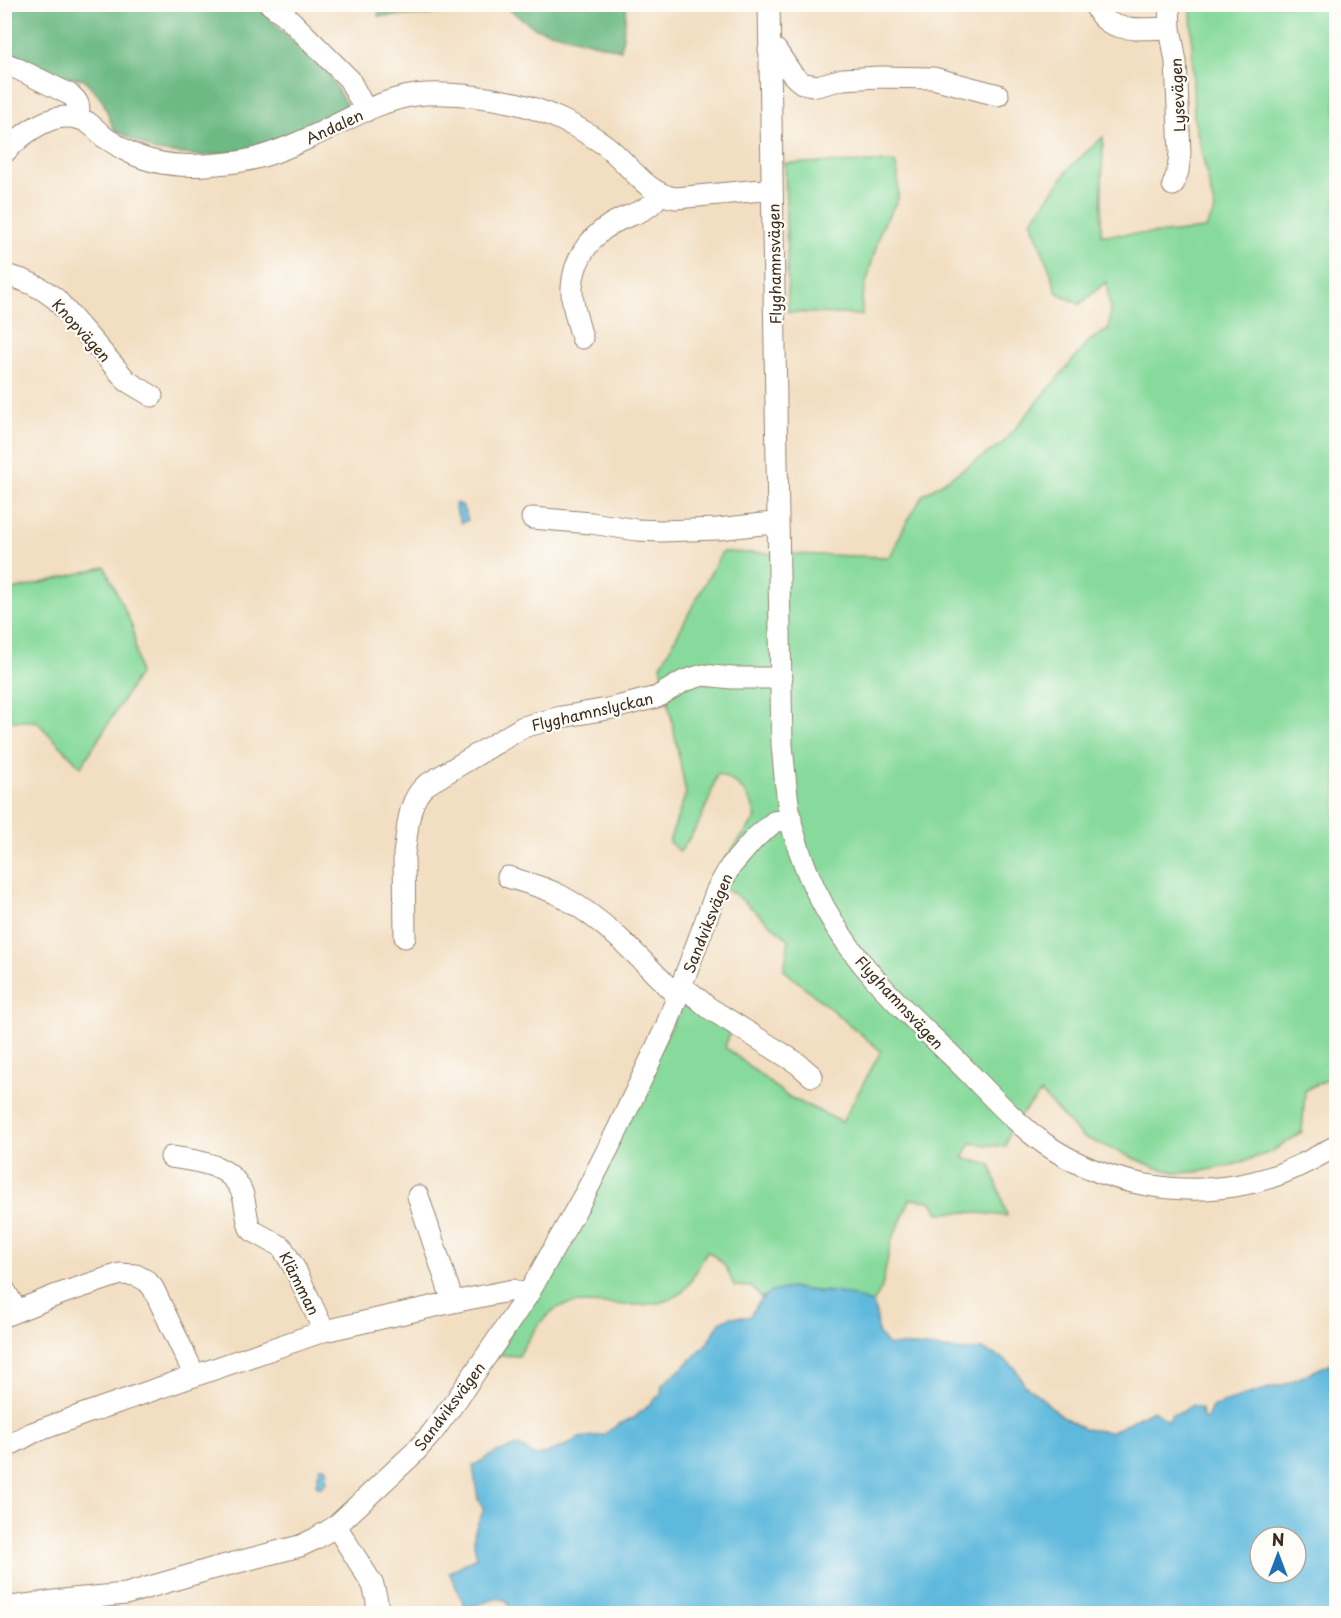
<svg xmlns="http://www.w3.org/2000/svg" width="1341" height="1618" viewBox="0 0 1341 1618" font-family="'Playpen Sans',sans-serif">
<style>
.green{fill:#87da9c;stroke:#61825d;stroke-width:1.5}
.forest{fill:#6dba84;stroke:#547251;stroke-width:1.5}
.water{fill:#5fb9dd;stroke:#4d727e;stroke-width:1.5;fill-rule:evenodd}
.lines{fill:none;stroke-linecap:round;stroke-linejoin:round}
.minor-casing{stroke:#968470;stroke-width:23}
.minor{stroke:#fff;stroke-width:21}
.labels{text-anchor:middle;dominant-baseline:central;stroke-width:4.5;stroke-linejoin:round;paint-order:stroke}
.street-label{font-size:15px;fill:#3b2a1e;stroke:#fdfcf7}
</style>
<rect width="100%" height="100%" fill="#fdfcf7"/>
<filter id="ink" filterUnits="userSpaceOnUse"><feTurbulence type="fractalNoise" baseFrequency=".0167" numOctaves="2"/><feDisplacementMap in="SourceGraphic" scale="12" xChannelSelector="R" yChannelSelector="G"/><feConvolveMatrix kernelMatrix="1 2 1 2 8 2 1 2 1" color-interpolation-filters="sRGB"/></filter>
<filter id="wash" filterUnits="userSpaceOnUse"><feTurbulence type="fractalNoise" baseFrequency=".008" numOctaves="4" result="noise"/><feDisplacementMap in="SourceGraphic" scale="24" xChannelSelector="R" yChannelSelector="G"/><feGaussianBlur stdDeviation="1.35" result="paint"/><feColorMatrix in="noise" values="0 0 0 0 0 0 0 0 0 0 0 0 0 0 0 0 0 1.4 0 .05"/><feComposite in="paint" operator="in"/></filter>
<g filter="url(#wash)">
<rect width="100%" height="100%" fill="#f2dec1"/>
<!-- green -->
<path class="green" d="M 1191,5 L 1336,5 L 1336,1076 L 1315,1085 L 1305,1091 L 1302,1132 L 1271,1152 L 1233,1165 L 1197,1172 L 1178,1173 L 1157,1168 L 1081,1136 L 1041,1093 L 1011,1126 L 1005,1147 L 971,1143 L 963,1158 L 991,1165 L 1007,1216 L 969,1212 L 939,1213 L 931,1201 L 910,1199 L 901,1221 L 891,1241 L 882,1287 L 873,1304 C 860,1299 849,1295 836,1292 C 830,1291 823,1292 816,1291 C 794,1288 781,1286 761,1298 L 752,1287 L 734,1286 C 727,1268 725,1262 707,1251 C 700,1263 694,1278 686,1288 C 666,1312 616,1304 588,1303 C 577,1303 565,1303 556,1309 C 539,1320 528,1339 519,1356 L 499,1355 L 682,1006 L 698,1011 L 730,1032 L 725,1047 L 787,1096 L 842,1122 L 881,1051 L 784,970 L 789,940 L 736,895 L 710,879 L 756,818 C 752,797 738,780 717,774 L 710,797 L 698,825 L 680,852 L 669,842 L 686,793 L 661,665 L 722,552 L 890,557 L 904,527 L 923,495 L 1002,444 L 1089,341 L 1109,329 L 1110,307 L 1106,282 L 1080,304 L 1057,293 L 1052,276 L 1031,221 L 1071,166 L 1103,137 L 1101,235 L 1165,233 L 1205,229 L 1215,211 L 1194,119 Z
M 895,162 L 898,174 L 898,199 L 881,229 L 862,298 L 862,315 L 788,312 L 785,163 Z
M 105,567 L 133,628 L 139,674 L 81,767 L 36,721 L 5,721 L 5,592 Z"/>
<!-- forest -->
<path class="forest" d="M 5,5 L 255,5 L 329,75 L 348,108 L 311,128 L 247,150 L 203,156 L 155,151 L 114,130 L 103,101 L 84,79 L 60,76 L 5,51 Z
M 380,5 L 380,4 L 489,5 L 428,15 L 378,16 Z
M 503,5 L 627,5 L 621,50 L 535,28 Z"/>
<!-- water -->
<path class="water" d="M 459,503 L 460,506 L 462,505 L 468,520 L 461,523 L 455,508 L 456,507 L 455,504 Z
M 793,1288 L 819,1292 L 834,1292 L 853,1296 L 873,1304 L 877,1318 L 878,1333 L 887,1345 L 916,1346 L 965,1351 L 981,1349 L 1002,1358 L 1015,1368 L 1024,1384 L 1043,1399 L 1060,1415 L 1084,1429 L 1111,1432 L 1153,1410 L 1168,1421 L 1172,1414 L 1180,1413 L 1192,1405 L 1201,1408 L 1202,1416 L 1206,1420 L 1212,1407 L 1258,1391 L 1284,1385 L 1336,1361 L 1336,1613 L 511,1614 L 507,1601 L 499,1598 L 466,1608 L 449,1572 L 477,1557 C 471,1536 474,1529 484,1510 L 478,1499 L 473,1466 L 497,1452 L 519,1446 L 535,1456 L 547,1453 L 567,1445 L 578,1438 L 603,1435 L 619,1424 L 634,1418 L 661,1394 L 662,1385 L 687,1364 L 709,1341 L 720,1322 L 730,1317 L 749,1317 C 764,1294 765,1291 793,1288 ZM 1260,1537 L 1296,1537 L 1296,1573 L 1260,1573 Z
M 320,1467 L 325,1467 L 328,1470 L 326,1477 L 327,1482 L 321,1487 L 318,1487 L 316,1484 Z"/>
</g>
<g filter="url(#ink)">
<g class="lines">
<defs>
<path id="minor" d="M 270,4 L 285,15 L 349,79 L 366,111
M 769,4 L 782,745 C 785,773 786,802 793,830 C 808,885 838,937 876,980 C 900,1007 927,1032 953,1057 C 983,1086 1011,1120 1045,1144 C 1105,1185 1183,1199 1254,1182 C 1284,1175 1310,1161 1336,1146
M 1095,4 C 1104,36 1144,28 1170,28
M 1169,4 L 1170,28 L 1176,62 L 1180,153 L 1178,171 L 1173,185
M 769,50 L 776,50 L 792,74 L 797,79 L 802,83 L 817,86 L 843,79 L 880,77 L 933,78 L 998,95
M 4,63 L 14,67 L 69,94 C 79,101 81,107 77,118
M 4,153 C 24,132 57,106 87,122 C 93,126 99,132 104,137 C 110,141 117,145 123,149 C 149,164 177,167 206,165 C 218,164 231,163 243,161 C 266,157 289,147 311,137 C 344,122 378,100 416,95 C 444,91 487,97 515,103 C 544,110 580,127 605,145 C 629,163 645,194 676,198 L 772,189
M 4,275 C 25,279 40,286 56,299 L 127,381 L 152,396
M 582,338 C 578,322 571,304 572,287 C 574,256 594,231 621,219 C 636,213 652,209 659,194
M 532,518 L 591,523 L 637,530 L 661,531 L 718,529 L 762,524 L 778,523
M 508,877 C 526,883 545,887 561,896 C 604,919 638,956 671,990 L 678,994
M 405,937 L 404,854 C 408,830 407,801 426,785 L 523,727 L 561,717 L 613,708 L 657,697 L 684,681 L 703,675 L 732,678 L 782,678
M 681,987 L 691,993 L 709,1008 L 797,1063 L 812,1076
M 171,1157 C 198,1161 233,1164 243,1195 C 246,1206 246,1217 250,1228 L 253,1231 L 282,1247 L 295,1269 L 324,1331
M 418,1196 L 453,1302
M 4,1289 L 16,1310
M 4,1316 L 57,1295 L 120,1274 L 136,1275 L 147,1281 L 153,1288 L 195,1376
M 4,1448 L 32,1433 L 84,1414 L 324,1331 L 453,1302 L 513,1290 L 527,1296
M 336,1526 L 373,1585 L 377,1601 L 377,1614
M 4,1608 L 62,1600 L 126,1594 L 211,1569 L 300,1546 L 315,1539 L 336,1526 L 414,1453 L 432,1433 L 457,1399 L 527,1296 L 586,1192 L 618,1129 L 666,1027 L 717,890 L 730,867 L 755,838 L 774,822 L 791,818"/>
</defs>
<!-- minor casing -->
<use href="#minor" class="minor-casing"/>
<!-- minor -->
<use href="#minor" class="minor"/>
</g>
</g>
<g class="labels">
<!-- street labels -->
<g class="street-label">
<text transform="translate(1177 95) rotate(-93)">Lysevägen</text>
<text transform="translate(334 126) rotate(-25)">Andalen</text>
<text transform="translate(774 264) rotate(-91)">Flyghamnsvägen</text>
<text transform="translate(82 330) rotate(48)">Knopvägen</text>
<text transform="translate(592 711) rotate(-13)">Flyghamnslyckan</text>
<text transform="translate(707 923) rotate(-68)">Sandviksvägen</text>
<text transform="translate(900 1002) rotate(47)">Flyghamnsvägen</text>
<text transform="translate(300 1283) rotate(63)">Klämman</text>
<text transform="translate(449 1406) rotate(-53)">Sandviksvägen</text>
</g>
</g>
<!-- margin -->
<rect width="1341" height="1618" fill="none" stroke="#fdfcf7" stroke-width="24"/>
<!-- north arrow -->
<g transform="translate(1278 1555)"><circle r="28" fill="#fdfcf7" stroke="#afa8a0" stroke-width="1.5"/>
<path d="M0-4.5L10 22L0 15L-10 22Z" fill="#1f6fb2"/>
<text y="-9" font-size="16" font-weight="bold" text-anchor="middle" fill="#3b2a1e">N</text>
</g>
</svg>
